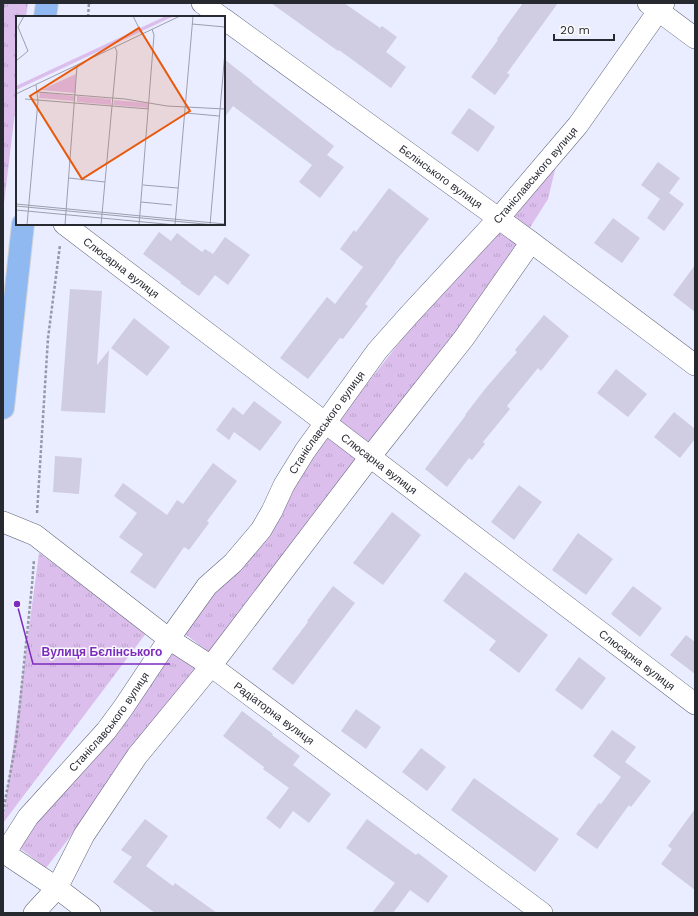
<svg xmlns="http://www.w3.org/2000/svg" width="698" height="916" viewBox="0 0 698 916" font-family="'Work Sans',sans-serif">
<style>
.grass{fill:url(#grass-tufts)}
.building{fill:#d0cce2}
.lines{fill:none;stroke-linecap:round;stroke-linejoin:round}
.minor-casing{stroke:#64697b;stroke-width:22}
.highway-casing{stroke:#d4d4d6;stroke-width:24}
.path{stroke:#9598a6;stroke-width:2.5;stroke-dasharray:3 2;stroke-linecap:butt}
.minor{stroke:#fff;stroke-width:21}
.highway{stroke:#90b9f2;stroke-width:22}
.labels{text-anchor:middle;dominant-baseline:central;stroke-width:3;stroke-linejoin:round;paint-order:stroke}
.street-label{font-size:11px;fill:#272931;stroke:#fbfbfb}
.inset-road{fill:none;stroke:#9b9fad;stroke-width:1}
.view{fill:#e8590c;fill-opacity:0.15;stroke:#e8590c;stroke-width:2}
.inset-edge{fill:none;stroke:#272931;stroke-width:2}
.leader{fill:none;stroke:#7b2cbf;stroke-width:1.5}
.callout-dot{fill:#7b2cbf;stroke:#fbfbfb;stroke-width:1.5}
.callout-label{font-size:12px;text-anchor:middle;font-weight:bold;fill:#7b2cbf;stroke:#fbfbfb;stroke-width:3;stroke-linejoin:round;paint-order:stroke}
</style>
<defs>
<pattern id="grass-tufts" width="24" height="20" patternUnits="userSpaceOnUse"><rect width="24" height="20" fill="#dcbeed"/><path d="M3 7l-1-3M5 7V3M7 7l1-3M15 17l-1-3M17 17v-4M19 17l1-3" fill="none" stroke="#bda3cc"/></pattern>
</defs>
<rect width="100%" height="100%" fill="#e9edff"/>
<!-- grass -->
<path class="grass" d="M 3,3 L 28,3 L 26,17 L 17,17 L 17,95 L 3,212 Z
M 566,124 L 548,199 L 529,229 L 503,209 Z
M 492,224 L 519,244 L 457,333 L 368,444 L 338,421 Z
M 327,435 L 357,459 L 210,653 L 177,628 Z
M 39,553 L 147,632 L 3,823 Z
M 166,642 L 198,667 L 76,829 L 46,868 L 13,843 Z"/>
<!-- building -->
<path class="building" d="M 271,3 L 344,3 L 380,28 L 382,26 L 397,37 L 386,52 L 406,67 L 391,88 L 339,50 L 338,51 Z
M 523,3 L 558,3 L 507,73 L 510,75 L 495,95 L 471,77 L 498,40 L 497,39 Z
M 224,59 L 252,81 L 252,82 L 334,146 L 327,155 L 344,167 L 320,198 L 299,182 L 312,165 L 233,106 L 224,118 Z
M 469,108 L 495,127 L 478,152 L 451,133 Z
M 658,162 L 680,178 L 669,193 L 684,204 L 664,231 L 647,218 L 660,199 L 641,185 Z
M 389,188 L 429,219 L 395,262 L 396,262 L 365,304 L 368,306 L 343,339 L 340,338 L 308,379 L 280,358 L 327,297 L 335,304 L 363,267 L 340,249 L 354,230 L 356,232 Z
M 613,218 L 640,238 L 622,263 L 594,243 Z
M 159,232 L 171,241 L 177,233 L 202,252 L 205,249 L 213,254 L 225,237 L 250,255 L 228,285 L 215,275 L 199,296 L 180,283 L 181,282 L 143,254 Z
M 695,265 L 695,312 L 673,295 Z
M 70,289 L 102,291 L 97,365 L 109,350 L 105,413 L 61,411 Z
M 544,315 L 569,336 L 541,371 L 538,368 L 507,406 L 510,409 L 483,442 L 485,444 L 472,460 L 469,458 L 447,487 L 425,469 L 466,415 L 465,415 L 485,389 L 517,352 L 515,350 Z
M 134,318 L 170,347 L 147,376 L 111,348 Z
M 616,369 L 647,394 L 628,417 L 597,393 Z
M 254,401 L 282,422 L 260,451 L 234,432 L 229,440 L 216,430 L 233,407 L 243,415 Z
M 674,412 L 695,429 L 695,439 L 680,458 L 654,437 Z
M 55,456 L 82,458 L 79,494 L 53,492 Z
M 213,463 L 237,481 L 207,521 L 209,523 L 189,550 L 184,547 L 155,589 L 130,572 L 143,554 L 119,537 L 137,513 L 114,496 L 123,483 L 167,515 L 177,500 L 183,504 Z
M 519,485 L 542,502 L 514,540 L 491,522 Z
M 392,512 L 421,535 L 383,585 L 353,563 Z
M 578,533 L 613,559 L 586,595 L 552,570 Z
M 465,572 L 548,635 L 519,673 L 489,650 L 496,641 L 443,601 Z
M 333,586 L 355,603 L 293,685 L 272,669 L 308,622 L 307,621 Z
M 633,586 L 662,608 L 640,637 L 611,614 Z
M 686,635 L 695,642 L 695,674 L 670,655 Z
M 579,657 L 606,678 L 582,710 L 555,690 Z
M 356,709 L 381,727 L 366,749 L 341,731 Z
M 242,711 L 273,734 L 272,735 L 300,756 L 293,765 L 331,794 L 309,823 L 293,811 L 280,829 L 266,818 L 289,788 L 263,769 L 264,767 L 223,736 Z
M 612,730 L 636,747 L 625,762 L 651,781 L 631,807 L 629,805 L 597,849 L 576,834 L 599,803 L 601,804 L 621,777 L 593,756 Z
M 421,748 L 446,767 L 427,791 L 402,772 Z
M 474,778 L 559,839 L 535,872 L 451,810 Z
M 695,809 L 695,890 L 661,864 L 672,849 L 668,846 Z
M 145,819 L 168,836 L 146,866 L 173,886 L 175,883 L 217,913 L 155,913 L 113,882 L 132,857 L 121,850 Z
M 367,819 L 416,855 L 418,853 L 448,876 L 428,903 L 410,890 L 393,913 L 372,913 L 395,883 L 346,848 Z"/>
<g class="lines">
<defs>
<g id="minor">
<path d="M 202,3 L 221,17"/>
<path d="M 648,3 L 695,38"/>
<path id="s1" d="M 224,19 L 531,242 L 695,365"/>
<path id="s2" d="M 64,224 L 695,704"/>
<path id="s3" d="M 3,522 L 35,535 L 169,639 L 211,666 L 542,913"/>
<path d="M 3,852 L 57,888 L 90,913"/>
<path id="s4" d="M 5,853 L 28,817 L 48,795 L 106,731 L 123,708 L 169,639 L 207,586 L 233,563 L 261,530 L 272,511 L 284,485 L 305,451 L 377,351 L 409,315 L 498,219 L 578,125 L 664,3"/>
<path d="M 34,913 L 57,888 L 84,835 L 137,756 L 211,666 L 370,457 L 464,338 L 531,242"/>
</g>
<path id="highway" d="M 45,17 L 47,3
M 3,408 L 23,224"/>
</defs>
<!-- minor casing -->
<use href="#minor" class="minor-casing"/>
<!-- highway casing -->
<use href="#highway" class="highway-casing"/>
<!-- path -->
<path class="path" d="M 3,8 L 4,3
M 88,17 L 89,3
M 37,513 L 48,338 L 60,245
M 3,812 L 16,742 L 32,585 L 34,560"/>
<!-- minor -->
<use href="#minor" class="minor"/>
<!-- highway -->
<use href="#highway" class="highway"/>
</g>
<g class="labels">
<!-- street labels -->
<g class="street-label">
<text stroke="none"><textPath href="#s4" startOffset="864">Станіславського вулиця</textPath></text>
<text stroke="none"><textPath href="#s1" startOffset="268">Бєлінського вулиця</textPath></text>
<text stroke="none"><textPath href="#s2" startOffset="72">Слюсарна вулиця</textPath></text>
<text stroke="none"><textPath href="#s4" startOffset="540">Станіславського вулиця</textPath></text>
<text stroke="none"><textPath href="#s2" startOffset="396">Слюсарна вулиця</textPath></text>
<text stroke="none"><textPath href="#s2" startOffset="720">Слюсарна вулиця</textPath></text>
<text stroke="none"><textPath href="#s3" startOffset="333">Радіаторна вулиця</textPath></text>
<text stroke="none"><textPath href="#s4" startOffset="168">Станіславського вулиця</textPath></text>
</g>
</g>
<!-- overview -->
<g transform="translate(16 16)">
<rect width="209" height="209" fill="#e9edff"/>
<path d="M 150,0 L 158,0 L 0,74 L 0,70 ZM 60,58 L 59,77 L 25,74 ZM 24,76 L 59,80 L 58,85 L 23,82 ZM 61,80 L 95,83 L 95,89 L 61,86 ZM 98,84 L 132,87 L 132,92 L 97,89 Z" fill="#dcbeed"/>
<path class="inset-road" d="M 117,0 L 126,18M 176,8 L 209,11M 0,45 L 12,35 L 2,11 L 8,0M 22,76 L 109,83 L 151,90 L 209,93M 0,78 L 164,0M 9,83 L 133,93M 170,97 L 203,100M 53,162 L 89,166M 127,169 L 162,172M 125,186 L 156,189M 0,188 L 209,208M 0,190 L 199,209M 0,194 L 160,209M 11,209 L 22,85 L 20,69M 49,209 L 61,50M 85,209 L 101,36 L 99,31M 123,209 L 138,19 L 136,13M 159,209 L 177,0M 194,209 L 209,36"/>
<path class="view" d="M 123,12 L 174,95 L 66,163 L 14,80 Z"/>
<rect width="209" height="209" class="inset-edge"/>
</g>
<!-- callouts -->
<path class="leader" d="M17 604L33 664H170"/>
<circle class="callout-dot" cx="17" cy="604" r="4"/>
<g class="callout-label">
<text x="102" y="656">Вулиця Бєлінського</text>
</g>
<!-- border -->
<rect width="698" height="916" fill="none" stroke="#272931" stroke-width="8"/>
<!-- scale -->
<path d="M554 34v6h60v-6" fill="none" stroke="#272931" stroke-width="2"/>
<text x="560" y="34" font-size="12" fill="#272931" stroke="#fbfbfb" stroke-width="3" paint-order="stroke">20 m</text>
</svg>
